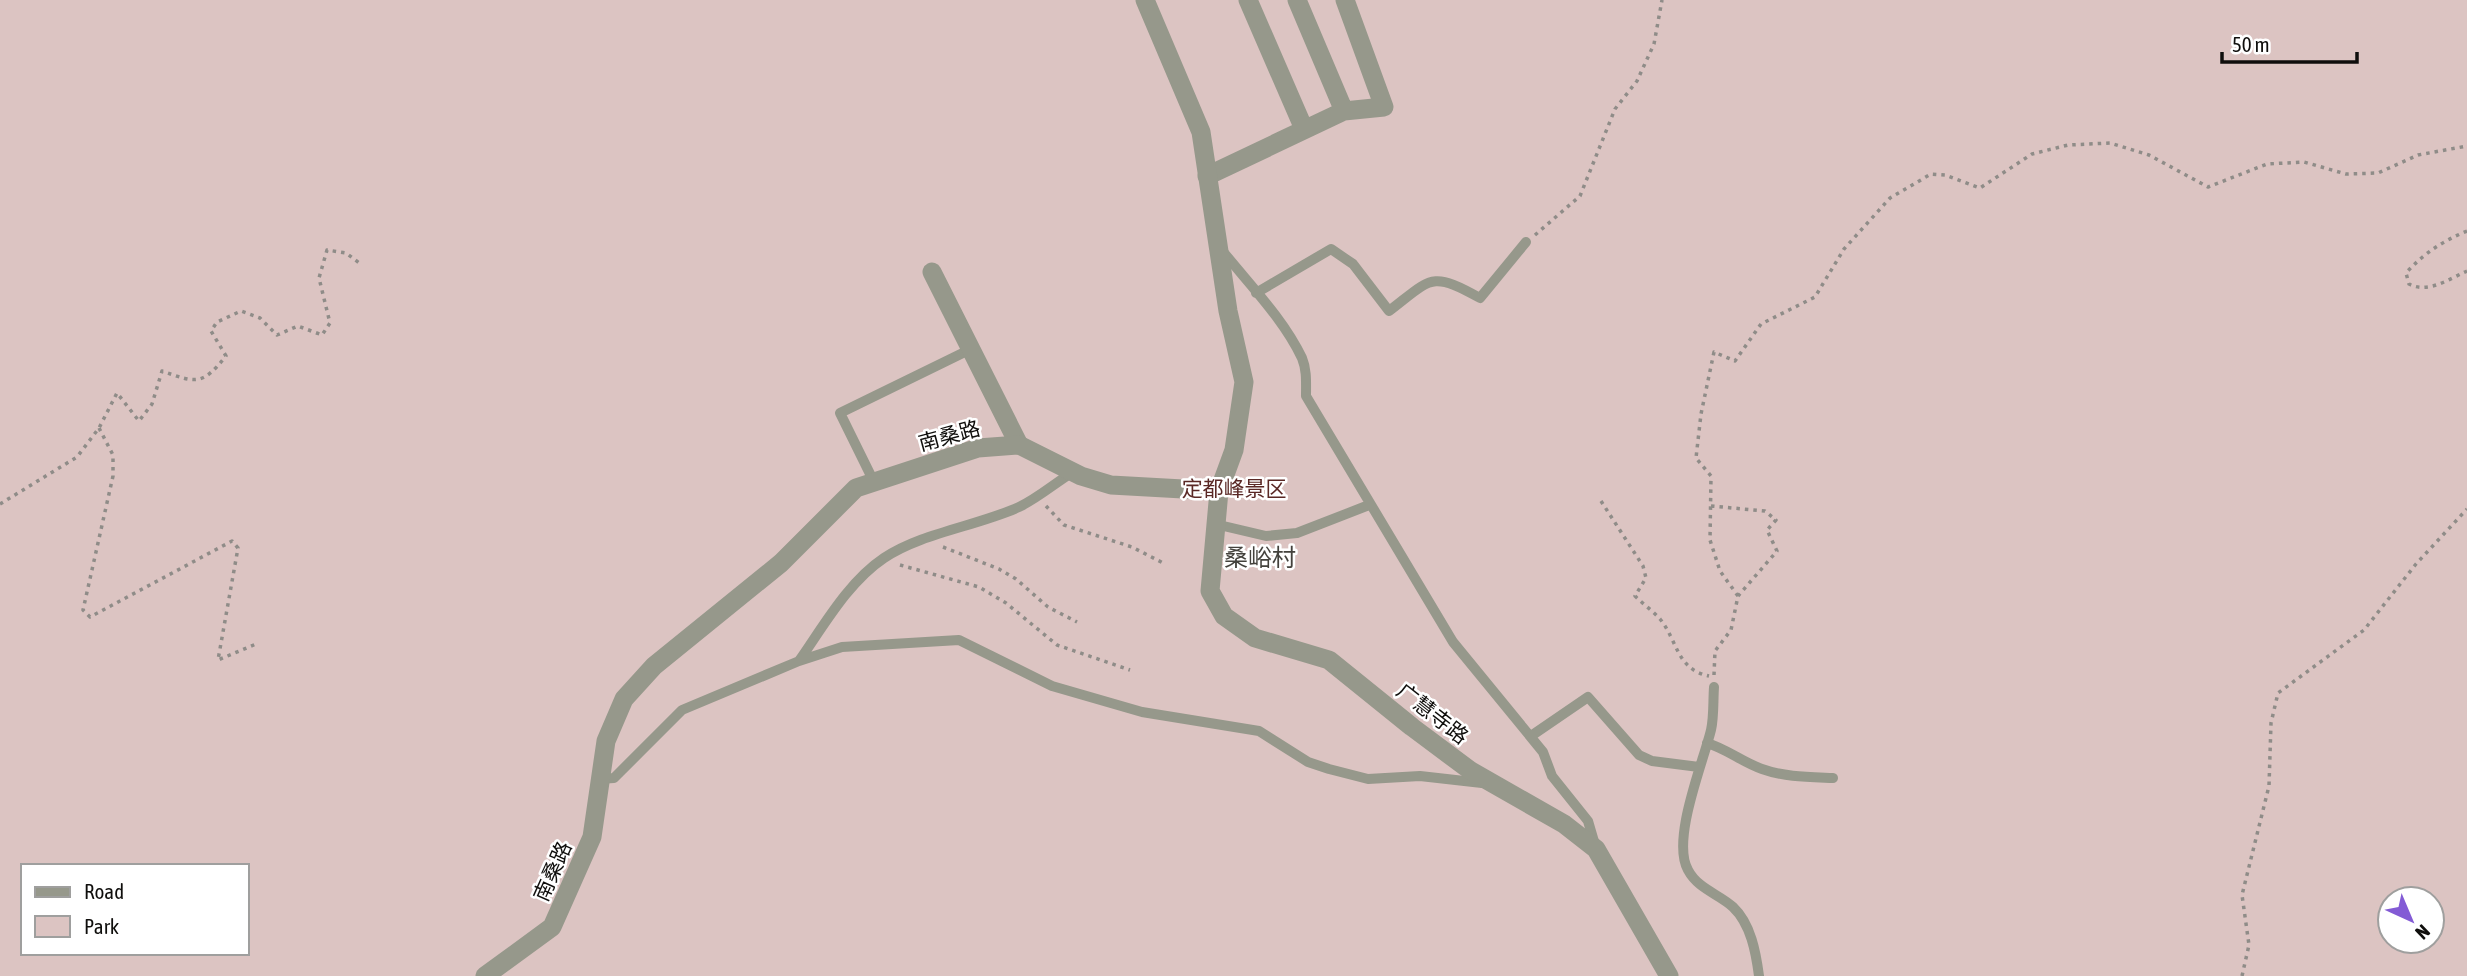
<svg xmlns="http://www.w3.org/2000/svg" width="2467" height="976" viewBox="0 0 2467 976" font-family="'Asap Condensed','Noto Sans SC',sans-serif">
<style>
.green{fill:#dcc4c2;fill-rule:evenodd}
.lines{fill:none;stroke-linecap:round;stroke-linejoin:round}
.path{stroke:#8f8c88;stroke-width:3.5;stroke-dasharray:3.5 5;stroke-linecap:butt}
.service{stroke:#96988b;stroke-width:10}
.minor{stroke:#96988b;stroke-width:19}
.tertiary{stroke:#96988b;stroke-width:19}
.labels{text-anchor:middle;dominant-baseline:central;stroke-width:5;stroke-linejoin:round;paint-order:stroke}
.street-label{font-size:21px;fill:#0f0e0c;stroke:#fff}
.park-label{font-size:21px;fill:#5a2825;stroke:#fff}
.quarter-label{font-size:24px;fill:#44423d;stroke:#fff}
</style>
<rect width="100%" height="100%" fill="#edeae4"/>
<!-- green -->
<path class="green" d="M 0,0 L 2467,0 L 2467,976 L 0,976 ZM 23,866 L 247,866 L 247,953 L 23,953 ZM 2390,899 L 2432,899 L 2432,941 L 2390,941 Z"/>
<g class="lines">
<!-- path -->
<path class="path" d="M 2467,231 C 2443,241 2424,253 2406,273 L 2409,284 C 2428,294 2449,279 2467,271
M 1535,235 L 1580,196 L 1615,109 L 1637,81 L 1654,44 L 1662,0
M 99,428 L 113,455 L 113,476 L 83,610 L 90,617 L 232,541 L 238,548 L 218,660 L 256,644
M 1601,501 L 1643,566 L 1646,578 L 1635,596 C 1643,604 1653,611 1660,619 C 1678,641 1676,669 1709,676
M 0,504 L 77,457 L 99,428 L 117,393 L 139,421 L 152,404 L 162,371 C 196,383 202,386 226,356 L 211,331 L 217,322 L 241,311 L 260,318 L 277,335 L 298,326 L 322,335 L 330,323 L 319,278 L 327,250 L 346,253 L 362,265
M 1046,506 L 1064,525 L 1132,547 L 1165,564
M 1711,506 L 1765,511 L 1776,520 L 1767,530 L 1777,551 L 1738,596 L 1731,630 L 1715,651 L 1714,675
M 943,547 L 999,569 L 1016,579 L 1048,607 L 1077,622
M 900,565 L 979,587 L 1006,603 L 1057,645 L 1130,670
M 1738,596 L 1720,571 L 1710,540 L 1711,476 L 1696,458 L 1701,414 L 1714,352 L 1735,361 L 1761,324 L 1815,297 L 1844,249 L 1890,198 L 1931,174 L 1945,175 L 1980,188 L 2032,154 L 2068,145 L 2110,143 L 2149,155 L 2208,187 L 2267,164 L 2304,162 L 2346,174 L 2378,173 L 2418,155 L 2467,146
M 2242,976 L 2249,945 L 2242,895 L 2269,786 L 2271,723 L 2278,693 L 2364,630 L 2416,564 L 2467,509"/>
<!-- service -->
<path class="service" d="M 1221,249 C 1248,283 1283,318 1302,358 C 1307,370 1306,383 1306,396 L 1453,642 L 1543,752 L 1552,776 L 1588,821 L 1595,845
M 1256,293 L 1331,249 L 1353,264 L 1389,311 C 1431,279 1430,270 1480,298 L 1526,242
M 874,482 L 840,413 L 971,349
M 1215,524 L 1266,536 L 1297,533 L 1369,505
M 799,661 C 823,627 848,582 884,558 C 921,533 977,526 1019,507 C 1038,498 1055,483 1073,472
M 1714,687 C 1713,701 1714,717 1711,730 C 1703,763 1671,840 1688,870 C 1698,889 1719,894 1733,907 C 1751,924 1756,953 1759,976
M 1531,736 L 1588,697 L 1639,755 L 1652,761 L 1699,767
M 1707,743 C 1727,749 1742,762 1762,769 C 1784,777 1809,777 1833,778
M 598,779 L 614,778 L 682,710 L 799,661 L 842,647 L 959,640 L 1052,686 L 1142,712 L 1259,731 L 1308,762 L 1329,769 L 1368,779 L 1420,776 L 1482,783"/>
<!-- minor -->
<path class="minor" d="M 1248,0 L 1304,129
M 1297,0 L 1344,111
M 1207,176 L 1344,111 L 1384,107 L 1345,0
M 932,272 L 1019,445
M 1219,491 L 1210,591 L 1224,616 L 1255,638 L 1329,660 L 1412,727 L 1471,771 L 1564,824 L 1596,849 L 1669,976"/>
<!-- tertiary -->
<path class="tertiary" d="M 485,976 L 552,927 L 592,837 L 606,741 L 624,699 L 654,666 L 781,563 L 856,488 L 978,448 L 1019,445 L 1081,476 L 1111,485 L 1219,491 L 1234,450 L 1244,382 L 1228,311 L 1201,132 L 1145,0"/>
</g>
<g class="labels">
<!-- street labels -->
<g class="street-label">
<text transform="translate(949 435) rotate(-15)">南桑路</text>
<text transform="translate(1433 713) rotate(38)">广慧寺路</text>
<text transform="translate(552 871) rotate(-66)">南桑路</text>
</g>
<!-- park labels -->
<g class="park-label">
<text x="1234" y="488">定都峰景区</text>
</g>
<!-- quarter labels -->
<g class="quarter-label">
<text x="1260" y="557">桑峪村</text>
</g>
</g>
<!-- legend -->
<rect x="21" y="864" width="228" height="91" fill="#ffffff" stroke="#9f9f9e" stroke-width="2"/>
<rect x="35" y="887" width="35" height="10" fill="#96988b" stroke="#9f9f9e" stroke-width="2"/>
<text x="84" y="899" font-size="21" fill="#0f0e0c">Road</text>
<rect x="35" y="916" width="35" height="21" fill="#dcc4c2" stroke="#9f9f9e" stroke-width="2"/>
<text x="84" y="934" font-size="21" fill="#0f0e0c">Park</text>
<!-- north arrow -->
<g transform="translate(2411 920) rotate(136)"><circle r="33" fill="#ffffff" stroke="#9f9f9e" stroke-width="2"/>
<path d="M0-5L12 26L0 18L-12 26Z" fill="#835bd5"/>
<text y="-10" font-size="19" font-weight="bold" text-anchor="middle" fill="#0f0e0c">N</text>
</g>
<!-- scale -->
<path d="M2222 52v10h135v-10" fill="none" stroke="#0f0e0c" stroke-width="3.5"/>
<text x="2232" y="52" font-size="21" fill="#0f0e0c" stroke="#ffffff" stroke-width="5" paint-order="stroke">50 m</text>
</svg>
